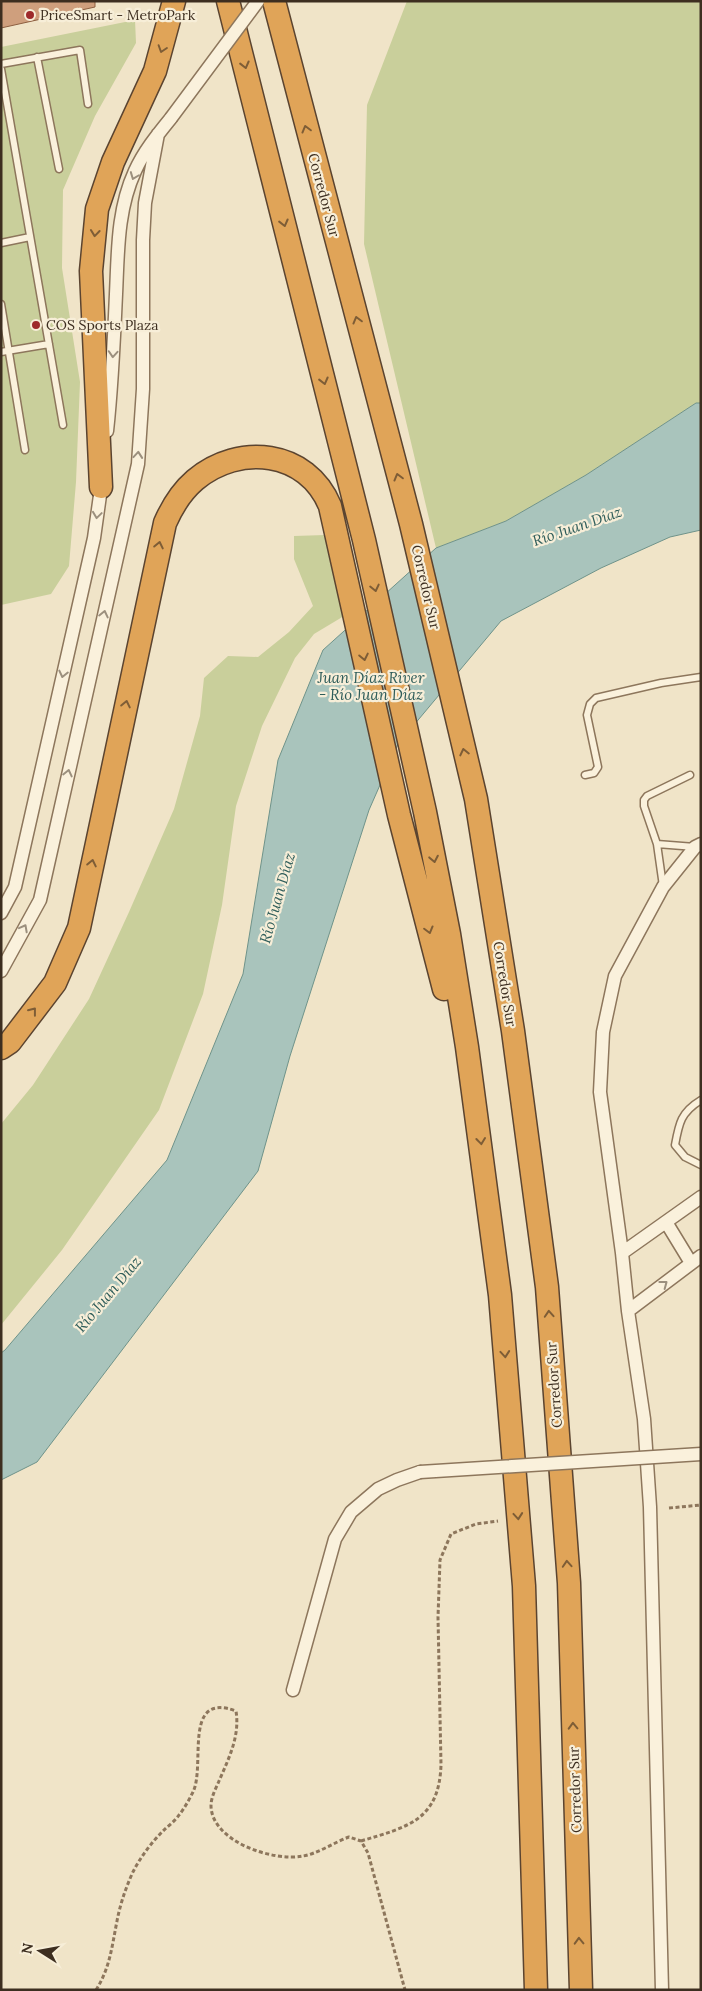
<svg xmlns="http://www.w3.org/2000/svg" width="702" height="1991" viewBox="0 0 702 1991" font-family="Lora,serif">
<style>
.green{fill:#c9cf9b}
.water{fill:#a9c4bc;stroke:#6f938a}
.building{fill:#cf9f7d;stroke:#8d5f41}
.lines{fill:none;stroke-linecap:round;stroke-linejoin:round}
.service-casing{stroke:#8d765c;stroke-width:9}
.minor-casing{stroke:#8d765c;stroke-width:15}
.motorway-casing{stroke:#5b4430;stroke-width:25}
.path{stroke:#8d765c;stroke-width:3;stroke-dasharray:4 2.5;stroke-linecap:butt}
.service{stroke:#faf1dc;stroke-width:6}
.minor{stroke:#faf1dc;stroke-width:12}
.motorway{stroke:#e0a458;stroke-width:22}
.minor-bridge-casing{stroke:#8d765c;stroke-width:15;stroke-linecap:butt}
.minor-bridge{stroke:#faf1dc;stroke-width:12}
.oneway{stroke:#7e5d36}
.oneway2{stroke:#9c907e}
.poi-dot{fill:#9e2a2b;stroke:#f7eed8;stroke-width:2}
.labels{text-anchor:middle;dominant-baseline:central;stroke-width:4.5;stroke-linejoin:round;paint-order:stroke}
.poi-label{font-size:14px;fill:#3d2e20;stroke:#f7eed8;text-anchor:start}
.street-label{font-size:14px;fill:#3d2e20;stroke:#f7eed8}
.water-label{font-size:15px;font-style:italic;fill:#2f5d5a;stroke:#f7eed8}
</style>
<rect width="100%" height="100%" fill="#f0e4c8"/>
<!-- green -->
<path class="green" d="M 407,1 L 701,1 L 701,403 L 696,403 L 586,475 L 506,521 L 436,548 L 364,244 L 367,105 Z
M 135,20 L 136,43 L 95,116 L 63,190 L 62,268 L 80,382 L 76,482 L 69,566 L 51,594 L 1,605 L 1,47 Z
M 325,535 L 344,616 L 314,634 L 295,658 L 262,726 L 236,806 L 222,905 L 203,994 L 159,1110 L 62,1250 L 1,1325 L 1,1124 L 33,1085 L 89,999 L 129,912 L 174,809 L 200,716 L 204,678 L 228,656 L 258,657 L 289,632 L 313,606 L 294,559 L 294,536 Z"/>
<!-- water -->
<path class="water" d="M 696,403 L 701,403 L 701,530 L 670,537 L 601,568 L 501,621 L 398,744 L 369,810 L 290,1056 L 258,1171 L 37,1462 L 1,1480 L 1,1353 L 5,1350 L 167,1160 L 243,974 L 278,760 L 323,650 L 436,548 L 506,521 L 586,475 Z"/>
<!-- building -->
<path class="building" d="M 1,1 L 95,1 L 95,7 L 1,28 Z"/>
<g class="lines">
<defs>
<path id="service" d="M 37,57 L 59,169
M 1,64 L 80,50 L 88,104
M 1,69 L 63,425
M 1,243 L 30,237
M 1,304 L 25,450
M 1,352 L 49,344
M 585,775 L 594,773 L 598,767 L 587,715 L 590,704 L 596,698 L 661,683 L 701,677
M 657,844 L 695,847
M 663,886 L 657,844 L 644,806 L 644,800 L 647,796 L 690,775
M 701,1100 C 681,1112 679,1123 675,1145 L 685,1157 L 701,1165"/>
<path id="minor" d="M 107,431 C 112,386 114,340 116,294 C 118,253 117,210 135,171 C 144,151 158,134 171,118
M 1,913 L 15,887 L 94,538 L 102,481
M 1,971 L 40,900 L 138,464 L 143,389 L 143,240 L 145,203 L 158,134
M 666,1222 L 691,1263
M 622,1253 L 701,1197
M 628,1311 L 701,1256
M 293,1690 L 335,1539 L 351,1512 L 378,1489 L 397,1480 L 420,1472
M 662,1990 L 650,1507 L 644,1419 L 628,1311 L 622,1253 L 600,1092 L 603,1032 L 615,976 L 663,887 L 695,847 L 701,844"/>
<path id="motorway" d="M 228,1 L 364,540 L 425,812 L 449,934 L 467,1047 L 500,1295 L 524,1586 L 536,1990
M 274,1 L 411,524 L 476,799 L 513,1031 L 547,1287 L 569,1583 L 581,1990
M 101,487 L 91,271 L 97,209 L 113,162 L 155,71 L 174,1
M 1,1048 L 10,1042 L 55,983 L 79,928 L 165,523 C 172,507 181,492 195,480 C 239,443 307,450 330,506 L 399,815 L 444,989"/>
</defs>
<!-- service casing -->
<use href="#service" class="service-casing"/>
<!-- minor casing -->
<use href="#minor" class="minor-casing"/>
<!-- motorway casing -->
<use href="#motorway" class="motorway-casing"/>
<!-- path -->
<path class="path" d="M 669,1508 L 701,1505
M 361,1841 C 407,1827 439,1821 441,1765 L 438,1617 L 440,1560 L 451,1534 L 476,1524 L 498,1521
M 96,1990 C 110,1968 112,1946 117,1921 C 120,1905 125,1890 132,1874 C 139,1859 151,1843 163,1831 C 168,1826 175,1821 179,1815 C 184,1809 189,1800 193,1792 C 206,1765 182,1691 236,1711 C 240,1736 229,1758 219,1781 C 216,1788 211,1797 211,1806 C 212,1842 274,1862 303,1856 C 317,1854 335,1842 349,1837 L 361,1841 L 368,1853 L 405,1990"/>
<!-- service -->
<use href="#service" class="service"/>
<!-- minor -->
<use href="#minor" class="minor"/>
<!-- motorway -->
<use href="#motorway" class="motorway"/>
<defs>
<path id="minor-bridge" d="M 171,118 L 258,1
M 420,1472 L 701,1454"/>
</defs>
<!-- minor-bridge casing -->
<use href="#minor-bridge" class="minor-bridge-casing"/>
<!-- minor-bridge -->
<use href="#minor-bridge" class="minor-bridge"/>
</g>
<!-- one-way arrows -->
<defs><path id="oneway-chevron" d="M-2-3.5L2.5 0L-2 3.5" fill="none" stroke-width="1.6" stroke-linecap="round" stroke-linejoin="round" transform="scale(1.25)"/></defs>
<g class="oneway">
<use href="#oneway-chevron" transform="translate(162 49) rotate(108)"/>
<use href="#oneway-chevron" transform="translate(245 65) rotate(76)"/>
<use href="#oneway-chevron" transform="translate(306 129) rotate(-105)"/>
<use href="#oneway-chevron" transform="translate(284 223) rotate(76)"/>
<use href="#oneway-chevron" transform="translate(95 233) rotate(96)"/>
<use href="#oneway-chevron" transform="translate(357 320) rotate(-105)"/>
<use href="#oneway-chevron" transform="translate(324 381) rotate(76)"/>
<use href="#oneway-chevron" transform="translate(398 477) rotate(-105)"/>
<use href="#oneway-chevron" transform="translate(159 545) rotate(-78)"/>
<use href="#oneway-chevron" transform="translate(375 588) rotate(77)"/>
<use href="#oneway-chevron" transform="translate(364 657) rotate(78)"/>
<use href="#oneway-chevron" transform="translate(126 704) rotate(-78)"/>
<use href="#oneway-chevron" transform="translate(464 752) rotate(-103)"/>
<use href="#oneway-chevron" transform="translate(434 859) rotate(79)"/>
<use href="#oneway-chevron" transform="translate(92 863) rotate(-78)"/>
<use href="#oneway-chevron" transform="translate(429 930) rotate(75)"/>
<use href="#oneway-chevron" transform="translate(33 1011) rotate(-52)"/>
<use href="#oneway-chevron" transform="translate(481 1141) rotate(83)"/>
<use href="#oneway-chevron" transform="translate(549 1314) rotate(-94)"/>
<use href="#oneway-chevron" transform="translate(505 1354) rotate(85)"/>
<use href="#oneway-chevron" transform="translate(518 1516) rotate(85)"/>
<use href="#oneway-chevron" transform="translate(567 1564) rotate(-94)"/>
<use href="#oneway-chevron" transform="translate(573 1726) rotate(-92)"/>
<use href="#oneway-chevron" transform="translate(579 1941) rotate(-92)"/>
</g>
<g class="oneway2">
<use href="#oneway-chevron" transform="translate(134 176) rotate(111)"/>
<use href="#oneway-chevron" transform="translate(113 354) rotate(94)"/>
<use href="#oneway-chevron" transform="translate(138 455) rotate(-85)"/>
<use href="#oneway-chevron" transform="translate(97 515) rotate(98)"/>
<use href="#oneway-chevron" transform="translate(104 614) rotate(-77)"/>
<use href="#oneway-chevron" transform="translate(63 674) rotate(103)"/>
<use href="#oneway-chevron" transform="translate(68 773) rotate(-77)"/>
<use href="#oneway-chevron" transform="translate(24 928) rotate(-62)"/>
<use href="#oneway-chevron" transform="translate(664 1284) rotate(-37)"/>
</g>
<!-- markers -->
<g class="poi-dot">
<circle cx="30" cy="15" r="5"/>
<circle cx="36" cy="325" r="5"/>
</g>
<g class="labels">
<!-- poi labels -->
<g class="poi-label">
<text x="40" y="15">PriceSmart - MetroPark</text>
<text x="46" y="325">COS Sports Plaza</text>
</g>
<!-- street labels -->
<g class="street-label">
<text transform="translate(324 195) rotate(75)">Corredor Sur</text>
<text transform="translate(426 587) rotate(77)">Corredor Sur</text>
<text transform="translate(505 984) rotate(81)">Corredor Sur</text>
<text transform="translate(554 1385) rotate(-94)">Corredor Sur</text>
<text transform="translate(575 1790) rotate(-92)">Corredor Sur</text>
</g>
<!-- water labels -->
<g class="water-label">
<text transform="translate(577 526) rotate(-19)">Río Juan Díaz</text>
<text x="371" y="677">Juan Díaz River<tspan x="371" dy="17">- Río Juan Díaz</tspan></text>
<text transform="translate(277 898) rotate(-74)">Río Juan Díaz</text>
<text transform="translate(108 1294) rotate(-50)">Río Juan Díaz</text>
</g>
</g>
<!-- border -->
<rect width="702" height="1991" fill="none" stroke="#3d2e20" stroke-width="5"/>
<!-- north arrow -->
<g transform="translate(40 1951) rotate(281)" stroke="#f7eed8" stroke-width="4" paint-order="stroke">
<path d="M0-4L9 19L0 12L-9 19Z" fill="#3d2e20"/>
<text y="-8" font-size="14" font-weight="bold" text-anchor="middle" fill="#3d2e20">N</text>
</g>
</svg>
